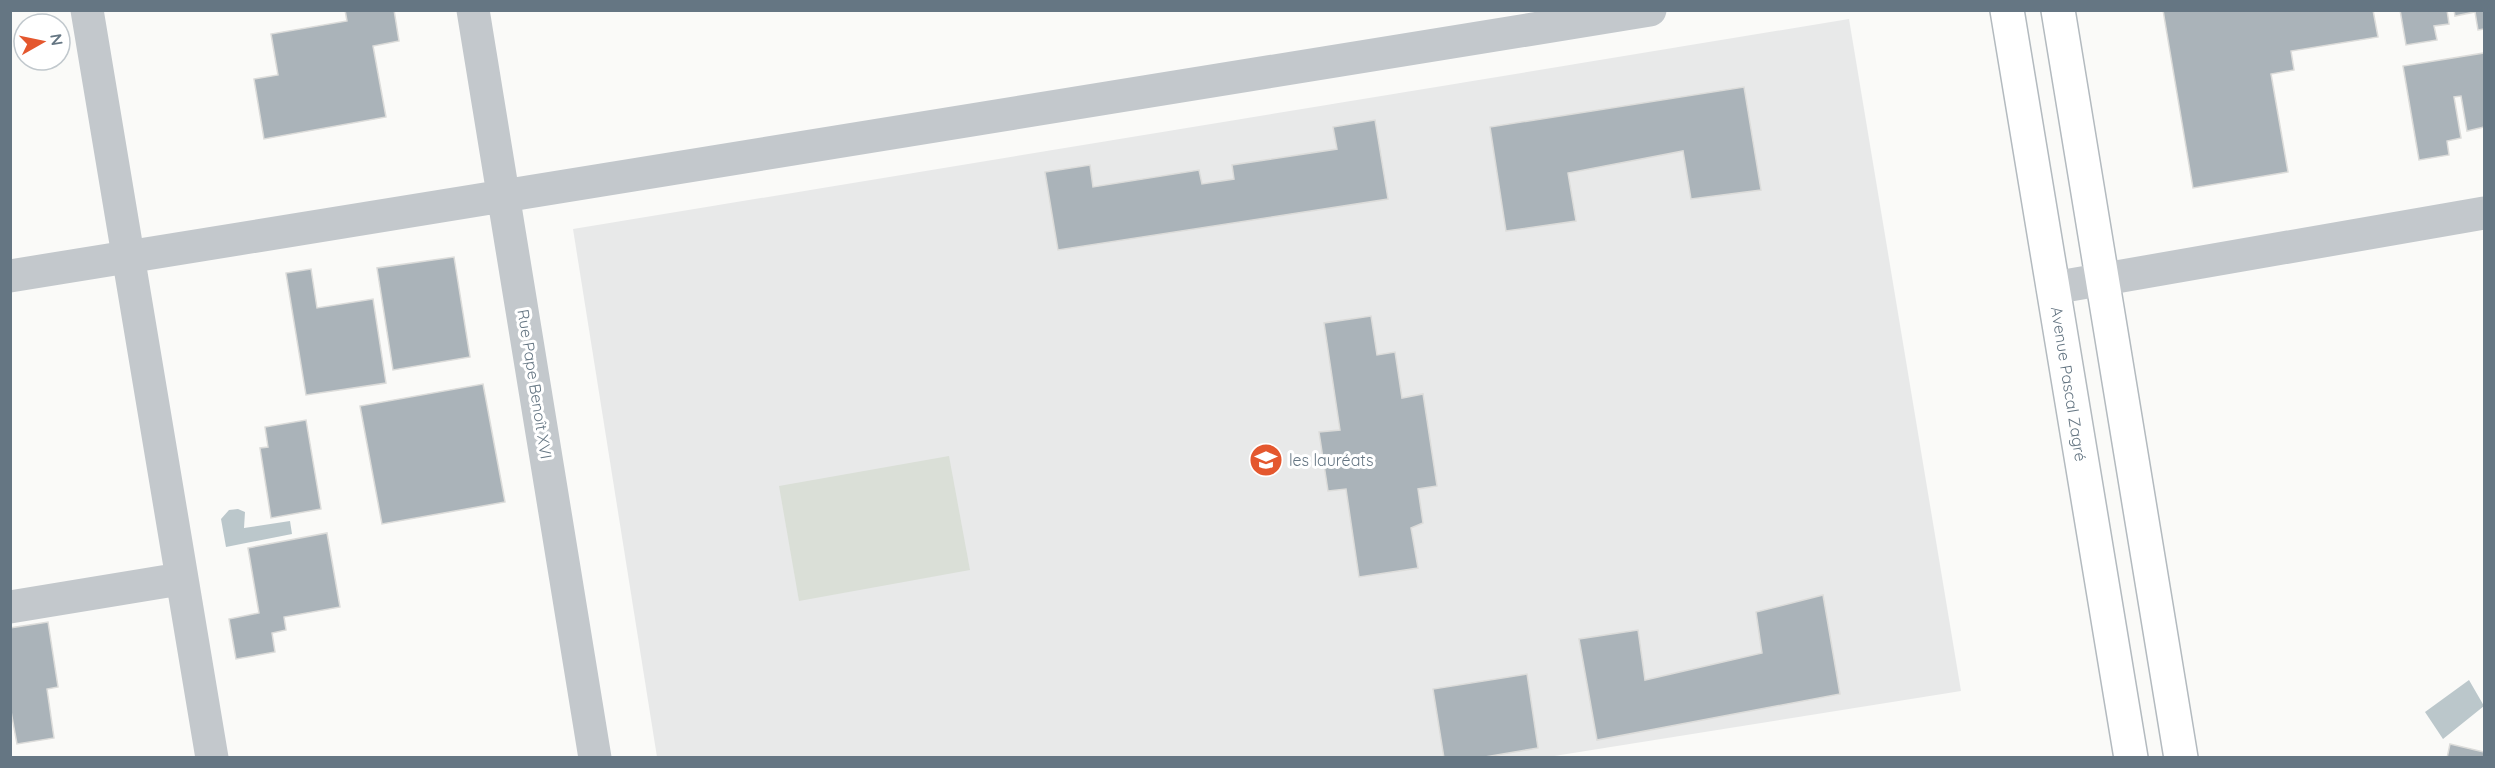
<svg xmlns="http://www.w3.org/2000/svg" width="2495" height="768" viewBox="0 0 2495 768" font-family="Quicksand,sans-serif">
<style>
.built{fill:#e8e9e9}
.green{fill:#dadfd7}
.water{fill:#bbc7cb}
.building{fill:#aab3b9;stroke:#dcdcda;stroke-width:1.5}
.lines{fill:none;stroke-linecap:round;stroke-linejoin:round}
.secondary-casing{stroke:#b3babf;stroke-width:36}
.minor{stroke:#c3c8cc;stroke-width:33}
.secondary{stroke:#fff;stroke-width:33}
.labels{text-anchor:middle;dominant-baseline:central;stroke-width:6;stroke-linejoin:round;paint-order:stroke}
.street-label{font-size:16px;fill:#657683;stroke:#fff}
.poi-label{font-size:16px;fill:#657683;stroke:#fff;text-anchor:start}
</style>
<rect width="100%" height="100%" fill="#fafaf8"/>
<!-- built -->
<path class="built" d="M 1849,19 L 1961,691 L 1548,757 L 657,757 L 573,229 Z"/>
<!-- green -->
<path class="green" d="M 949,456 L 970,570 L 799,601 L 779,486 Z"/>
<!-- water -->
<path class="water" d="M 238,509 L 245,512 L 244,528 L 290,521 L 292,534 L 226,547 L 221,519 L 229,510 Z
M 2469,680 L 2484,706 L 2443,739 L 2425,712 Z"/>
<!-- building -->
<path class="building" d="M 345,10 L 394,10 L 399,41 L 373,46 L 386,117 L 264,139 L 254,79 L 278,75 L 271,34 L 347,21 Z
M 2163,10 L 2373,10 L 2378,37 L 2291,51 L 2294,70 L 2271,74 L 2288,172 L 2193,188 Z
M 2400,10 L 2447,10 L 2449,24 L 2434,26 L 2437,40 L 2406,45 Z
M 2454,10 L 2484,10 L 2484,29 L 2478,30 L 2475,12 L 2455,16 Z
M 2484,53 L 2484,127 L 2467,131 L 2461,96 L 2454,97 L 2461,138 L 2447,141 L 2449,155 L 2419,160 L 2403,66 Z
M 1744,87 L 1761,190 L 1691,199 L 1683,151 L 1568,173 L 1576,221 L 1506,231 L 1490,127 Z
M 1375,120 L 1388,199 L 1058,250 L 1045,172 L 1090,165 L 1093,187 L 1199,170 L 1202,184 L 1234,179 L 1232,165 L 1337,149 L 1333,127 Z
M 454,257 L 470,357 L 393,370 L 377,268 Z
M 311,269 L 317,308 L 373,299 L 386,383 L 306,395 L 286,273 Z
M 1371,316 L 1377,355 L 1395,352 L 1402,398 L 1423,394 L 1437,486 L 1418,489 L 1423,523 L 1411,528 L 1418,568 L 1359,577 L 1346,489 L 1328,491 L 1319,432 L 1340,430 L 1324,323 Z
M 483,384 L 505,502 L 382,524 L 360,406 Z
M 306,420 L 321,509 L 271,518 L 260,448 L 268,447 L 265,427 Z
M 327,533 L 340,607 L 284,617 L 286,630 L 272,633 L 275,652 L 236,659 L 229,619 L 259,613 L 248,548 Z
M 1823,595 L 1840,694 L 1597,740 L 1579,639 L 1638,630 L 1645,680 L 1762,653 L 1756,612 Z
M 48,622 L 58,687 L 47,689 L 54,738 L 17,744 L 10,706 L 10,628 Z
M 1527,674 L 1538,748 L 1479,758 L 1444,758 L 1433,689 Z
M 2450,744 L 2484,752 L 2484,758 L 2447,758 Z"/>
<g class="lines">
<defs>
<path id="secondary" d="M 2007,10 L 2131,758
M 2058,10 L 2181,758"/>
</defs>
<!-- secondary casing -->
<use href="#secondary" class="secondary-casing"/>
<!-- minor -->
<path class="minor" d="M 87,10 L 212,758
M 473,10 L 595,758
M 10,276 L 1650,10
M 2053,288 L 2484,213
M 10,607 L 180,579"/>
<!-- secondary -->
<use href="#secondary" class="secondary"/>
</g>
<!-- icons -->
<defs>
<symbol id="school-disc" viewBox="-11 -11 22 22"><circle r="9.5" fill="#e4572e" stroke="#fff"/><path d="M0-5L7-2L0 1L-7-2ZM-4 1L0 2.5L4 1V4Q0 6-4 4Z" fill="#fff"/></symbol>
</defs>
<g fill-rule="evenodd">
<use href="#school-disc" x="1247" y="441" width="38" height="38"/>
</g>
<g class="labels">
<!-- street labels -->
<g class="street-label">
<text transform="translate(535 384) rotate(81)">Rue Pape Benoît XVI</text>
<text transform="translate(2069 384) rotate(81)">Avenue Pascal Zagré</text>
</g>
<!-- poi labels -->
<g class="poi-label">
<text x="1289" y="460">les lauréats</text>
</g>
</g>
<!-- border -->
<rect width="2495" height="768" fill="none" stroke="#657683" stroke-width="24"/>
<!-- north arrow -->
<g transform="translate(42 42) rotate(81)"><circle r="28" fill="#ffffff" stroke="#c1c8cd" stroke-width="1.5"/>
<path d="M0-4.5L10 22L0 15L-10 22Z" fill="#e4572e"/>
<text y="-9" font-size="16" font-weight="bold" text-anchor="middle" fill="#657683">N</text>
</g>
</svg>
